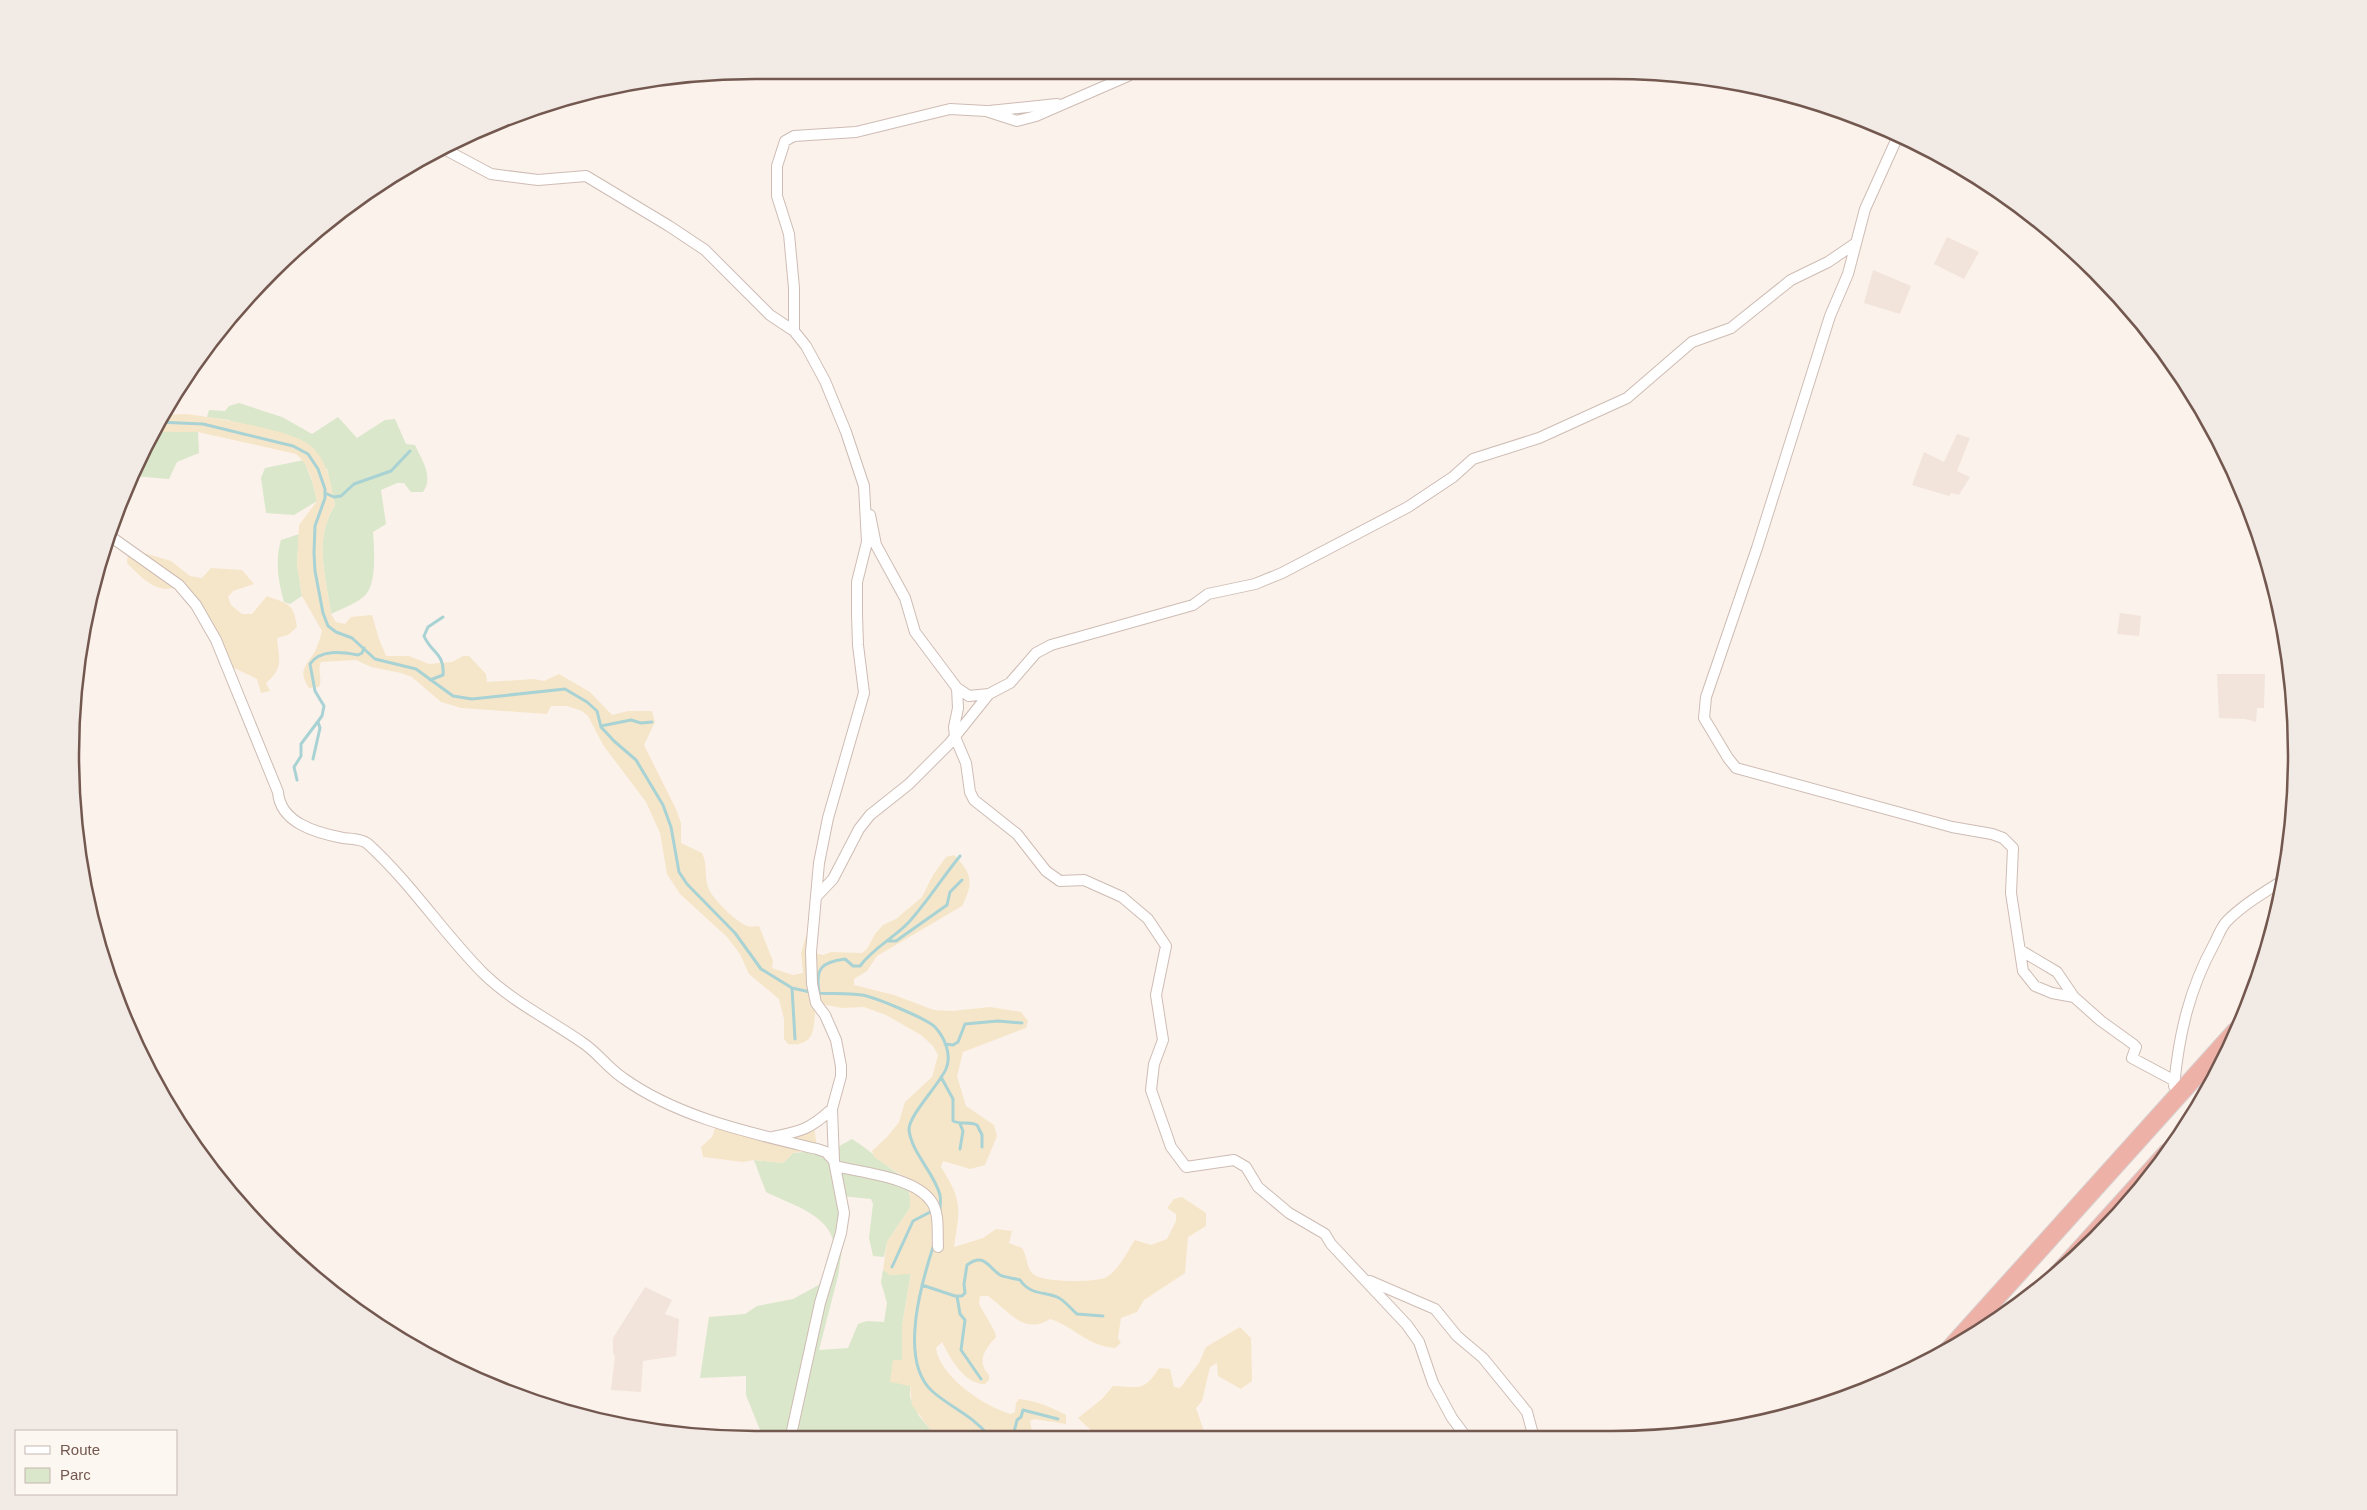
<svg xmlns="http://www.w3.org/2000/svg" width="2367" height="1510" viewBox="0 0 2367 1510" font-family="Arial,sans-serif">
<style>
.residential{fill:#f2e4da}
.green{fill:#dae7ca}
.sand{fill:#f6e6c9}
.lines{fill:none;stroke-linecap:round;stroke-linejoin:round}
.stream{stroke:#a8d2d4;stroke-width:3}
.street-casing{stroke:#cebcb4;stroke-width:12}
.highway-casing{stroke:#d8d0ce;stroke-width:20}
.street{stroke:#fff;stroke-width:10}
.highway{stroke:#eeb1a8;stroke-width:18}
.rim{fill:none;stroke:#735850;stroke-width:2.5}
</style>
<rect width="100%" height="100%" fill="#fbf2eb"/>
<!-- residential -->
<path class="residential" d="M 1947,237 L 1979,252 L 1964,279 L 1934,264 Z
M 1873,270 L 1911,286 L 1900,314 L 1864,303 Z
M 1957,434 L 1970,438 L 1957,471 L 1970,477 L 1959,495 L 1951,493 L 1949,496 L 1912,485 L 1924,452 L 1944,462 Z
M 2120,613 L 2141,616 L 2139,636 L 2117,634 Z
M 2217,674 L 2265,674 L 2264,708 L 2257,708 L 2256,722 L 2245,719 L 2219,718 Z
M 645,1287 L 672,1300 L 665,1314 L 679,1319 L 676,1356 L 643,1361 L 641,1392 L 611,1390 L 615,1357 L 613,1352 L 613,1338 Z"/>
<!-- green -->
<path class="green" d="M 239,403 L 282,417 L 312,434 L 338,417 L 357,438 L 385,420 L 395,419 L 406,444 L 415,445 C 422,461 434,476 423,492 L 411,492 L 404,483 L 397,483 L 381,490 L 386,524 L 373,532 C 374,549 378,588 362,598 C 353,605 341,609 331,614 C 326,576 313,540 335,505 L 327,469 L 229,420 L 207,417 L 209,410 L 225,411 L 229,406 Z
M 153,432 L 198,432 L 199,453 L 177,462 L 169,479 L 133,476 Z
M 304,460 L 313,484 L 317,501 L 294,515 L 266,513 L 261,478 L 265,468 Z
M 299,534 L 297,564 L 302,596 L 290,604 L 284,602 C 278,582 275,560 281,540 Z
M 852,1139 C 872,1151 885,1167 906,1178 L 910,1197 L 910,1208 L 887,1242 L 884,1257 L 873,1256 L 869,1238 L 873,1204 L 871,1199 L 841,1196 L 843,1243 L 838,1276 L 819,1350 L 848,1348 L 858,1324 L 867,1321 L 884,1322 L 887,1303 L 881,1282 L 883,1270 L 891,1275 L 911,1273 L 902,1326 L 902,1360 L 910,1386 L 910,1397 L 919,1416 L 935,1435 L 762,1435 L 746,1395 L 746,1376 L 700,1378 L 709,1317 L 745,1314 L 757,1306 L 793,1299 L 826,1281 C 829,1273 835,1261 835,1252 C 835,1215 791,1205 766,1192 L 754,1160 L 783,1163 L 793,1153 L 834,1149 Z"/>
<!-- sand -->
<path class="sand" d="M 186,414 C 211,417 294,430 311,446 C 328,462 331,484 335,505 C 313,539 326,577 331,614 L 336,622 L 345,624 L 351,617 L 372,615 L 379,639 L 386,656 L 409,656 L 429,664 L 452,662 L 463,656 L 469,656 L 486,674 L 487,682 L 534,679 L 544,681 L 559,674 L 590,692 L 612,715 L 628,711 L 652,711 L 655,722 L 644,745 L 676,809 L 681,823 L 681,843 L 702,853 C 707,863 705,873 707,884 C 709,896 735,921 747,926 C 750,927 755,926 759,926 L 773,961 L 772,968 L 793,975 L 803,973 L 801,953 L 806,936 L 813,936 L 811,952 L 823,955 L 831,952 L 862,953 L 867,949 L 875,934 L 883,925 L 896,919 L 922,897 L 933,875 L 946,857 L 954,855 C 972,873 974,883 962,906 L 877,956 L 867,971 L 854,979 L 854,985 L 894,995 L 934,1010 L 952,1011 L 990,1007 L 1021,1012 L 1028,1021 L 1026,1028 L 963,1052 L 957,1076 L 966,1106 L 994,1125 L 997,1136 L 985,1165 L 970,1169 L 943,1161 L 941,1167 C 963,1202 960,1207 954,1247 L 983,1238 L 996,1229 L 1012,1231 L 1009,1243 L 1022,1248 C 1027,1255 1026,1266 1032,1273 C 1040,1283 1096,1283 1107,1277 C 1120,1268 1127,1252 1135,1240 L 1151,1245 L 1167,1239 L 1176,1221 L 1176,1214 L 1167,1208 L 1174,1199 L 1182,1197 L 1206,1213 L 1206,1226 L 1188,1237 L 1185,1273 L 1144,1300 L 1137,1312 L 1121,1318 L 1118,1338 L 1121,1343 L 1115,1348 C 1087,1346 1075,1327 1050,1319 C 1024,1336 1008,1310 988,1296 L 980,1296 L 979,1304 L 995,1332 L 996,1337 C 985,1349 976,1361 989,1375 L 989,1380 L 985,1384 C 965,1385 950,1358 942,1342 L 936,1348 C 940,1377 985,1407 1011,1414 L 1015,1412 L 1016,1403 L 1019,1399 C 1037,1401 1051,1407 1066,1415 L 1066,1424 L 1034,1419 L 1030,1421 L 1033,1436 L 947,1435 L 932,1432 L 912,1405 L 910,1386 L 890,1382 L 893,1360 L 902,1360 L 902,1326 L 911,1274 L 890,1275 L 883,1270 L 887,1242 L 910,1208 L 910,1197 L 906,1178 L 874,1157 L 872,1151 L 887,1137 L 899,1122 L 905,1102 L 932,1077 L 938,1055 L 933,1046 L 921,1035 L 886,1015 L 864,1007 L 842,1008 L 816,1003 C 813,1025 818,1047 788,1044 L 784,1039 L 784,1019 L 779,999 L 749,974 L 740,954 L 727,937 L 680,894 L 667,874 L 660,833 L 646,802 L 603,745 L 588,716 L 582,711 L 567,706 L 551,706 L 547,714 L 461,708 L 441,702 L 412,677 L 401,673 L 371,667 L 356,660 L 321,662 C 317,670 323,679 319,687 L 309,688 C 297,670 306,667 315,651 C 318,646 320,638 322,631 L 302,596 L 297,564 L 299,525 L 317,501 C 313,484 310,465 296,454 L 198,432 L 153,432 L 161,415 Z
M 131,549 L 171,561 L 190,576 L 202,578 L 211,568 L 242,570 L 254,584 L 233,591 L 228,597 L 231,605 L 242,614 L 252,614 L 267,596 C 288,604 294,603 297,627 L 288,635 L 277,638 C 279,659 284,668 266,683 L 270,691 L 261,693 L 257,679 L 226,664 L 179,585 C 176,586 171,589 168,589 C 152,590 137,573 127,563 L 128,550 Z
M 717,1123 L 770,1138 L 814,1125 L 817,1149 L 793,1153 L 783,1163 L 754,1160 L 743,1162 L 703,1157 L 701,1147 L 712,1137 Z
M 1240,1327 L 1251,1338 L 1252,1381 L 1241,1389 L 1218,1376 L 1217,1363 L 1210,1367 L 1202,1401 L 1196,1408 L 1206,1437 L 1097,1436 L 1078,1418 L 1102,1399 L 1113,1386 C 1139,1387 1144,1392 1159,1368 L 1170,1369 L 1174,1387 L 1180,1388 L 1199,1363 L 1206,1347 Z"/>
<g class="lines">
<!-- stream -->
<path class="stream" d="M 157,422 L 203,424 L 293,446 L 308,454 L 318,469 L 325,489 L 325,498 L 315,526 L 314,553 L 315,571 L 323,613 L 328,626 L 336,632 L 352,638 L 375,659 L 416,669 L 453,696 L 472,699 L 565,689 L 587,702 L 597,711 L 601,727 L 614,741 L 636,760 L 663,805 L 671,827 L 679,872 L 687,884 L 735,933 L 761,969 L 792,988 L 810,992
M 325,493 L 334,497 L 341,496 L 354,484 L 391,471 L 410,451
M 430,680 L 443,675 C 445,653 431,653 424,636 L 428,627 L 443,617
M 601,726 L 631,720 L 641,723 L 652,722
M 313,759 L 320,728 L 318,722
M 297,780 L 294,767 L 301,756 L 301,744 L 322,716 L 324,706 L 315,691 L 310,664 C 320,649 342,652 358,655 L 362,653 L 364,648
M 889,941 L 896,941 L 947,905 L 950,892 L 962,880
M 792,988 L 795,1039
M 819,992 C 815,968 822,962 845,959 L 853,966 L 860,966 C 873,948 894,938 909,922 C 928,901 942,878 960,856
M 817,993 C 832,994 847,993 862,995 C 875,997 927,1019 935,1027 C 945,1038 952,1055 946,1069 C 939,1085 908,1116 909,1130 C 912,1154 934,1172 940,1195 C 941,1200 940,1206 940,1210
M 945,1044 L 953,1045 L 958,1042 L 965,1024 L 998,1021 L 1022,1023
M 941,1077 L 953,1099 L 953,1121 C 962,1125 969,1121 977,1125 L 982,1135 L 982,1147
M 960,1124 L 963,1131 L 960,1149
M 934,1244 C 922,1281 898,1360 932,1391 C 951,1408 971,1414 989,1436
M 892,1267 L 913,1221 L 934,1210
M 922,1285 L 955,1296 L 962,1296 L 965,1293 L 964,1284 L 967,1265 C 984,1252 988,1267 1000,1275 C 1006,1278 1014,1278 1020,1280 C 1031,1296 1045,1291 1059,1298 C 1065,1301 1072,1310 1077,1314 L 1103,1316
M 957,1296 L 960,1314 L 965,1320 L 961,1350 L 981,1379
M 1013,1436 L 1017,1420 L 1021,1417 L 1023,1410 L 1058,1419"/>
<defs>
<path id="street" d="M 989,111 L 1057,104
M 1898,136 L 1865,209 L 1848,274 L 1830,316 L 1757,548 L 1706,697 L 1704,718 L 1728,758 L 1736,768 L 1952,827 L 1992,834 L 2003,838 L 2013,848 L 2011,893 L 2023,971 L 2035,986 L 2052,993 L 2074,997 L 2101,1021 L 2133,1044 L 2136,1047 L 2132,1058 L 2175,1081
M 446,150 L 491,174 L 538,180 L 586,176 L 669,226 L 705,250 L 770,315 L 794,331 L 806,346 L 825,381 L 846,432 L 864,486 L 867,542 L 857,582 L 857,614 L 858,645 L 864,693 L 828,818 L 819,863 L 811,952 L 812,984 L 816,1003 L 825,1015 L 836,1040 L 841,1066 L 841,1076 L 832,1109 L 834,1161
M 794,331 L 794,288 L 789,234 L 777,196 L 777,166 L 785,141 L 794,136 L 856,132 L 950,109 L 986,111 L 1017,121 L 1036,116 L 1128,76
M 870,515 L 876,545 L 905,598 L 915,632 L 957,688 L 969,696 L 989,694
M 107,534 L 179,585 L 196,605 L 216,640 L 278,792 C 280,823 317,833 343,838 C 350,839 363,839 368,844 C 411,883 443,933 484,974 C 513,1002 550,1020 583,1043 C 598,1053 608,1068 623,1078 C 679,1118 751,1133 817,1149 L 826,1152 L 834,1161 L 844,1213 L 841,1233 L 820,1303 L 791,1435
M 957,688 L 958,708 L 954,727 L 955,737 L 966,763 L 970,792 L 974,800 L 1017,834 L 1046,871 L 1060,881 L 1084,880 L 1122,897 L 1148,919 L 1166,946 L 1156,995 L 1163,1040 L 1154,1064 L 1151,1090 L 1171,1147 L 1186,1167 L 1234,1160 L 1246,1167 L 1258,1187 L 1289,1213 L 1325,1234 L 1331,1244 L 1407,1325 L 1419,1342 L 1433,1383 L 1452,1418 L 1467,1438
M 816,897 L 833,879 L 859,829 L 870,815 L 909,784 L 949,744 L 989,694 L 1010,683 L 1036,653 L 1051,645 L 1193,605 L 1208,594 L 1255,584 L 1282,573 L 1408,507 L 1453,477 L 1473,459 L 1539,438 L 1627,398 L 1692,342 L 1731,328 L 1791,280 L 1828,262 L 1856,243
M 2020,950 L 2057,972 L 2074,997
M 2174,1086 C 2179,1034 2189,990 2214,944 C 2218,937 2221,927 2227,921 C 2243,905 2263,893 2282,881
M 773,1137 C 802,1131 810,1129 832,1109
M 835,1166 C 863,1173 914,1177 931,1201 C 940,1213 937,1233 938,1247
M 1370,1281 L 1435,1309 L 1457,1336 L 1483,1358 L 1527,1412 L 1534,1438"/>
<path id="highway" d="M 2058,1274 L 2168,1152
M 1948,1351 L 2236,1031"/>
</defs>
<!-- street casing -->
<use href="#street" class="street-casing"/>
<!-- highway casing -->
<use href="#highway" class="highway-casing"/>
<!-- street -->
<use href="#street" class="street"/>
<!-- highway -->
<use href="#highway" class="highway"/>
</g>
<!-- crop -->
<path d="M0 0H2367V1510H0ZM755 79H1612A676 676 0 0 1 2288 755V755A676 676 0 0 1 1612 1431H755A676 676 0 0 1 79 755V755A676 676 0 0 1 755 79Z" fill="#f2eae4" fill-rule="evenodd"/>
<path class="rim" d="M755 79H1612A676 676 0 0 1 2288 755V755A676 676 0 0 1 1612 1431H755A676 676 0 0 1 79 755V755A676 676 0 0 1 755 79Z"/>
<!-- legend -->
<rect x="15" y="1430" width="162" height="65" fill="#fdf7f1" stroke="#c6b7b1"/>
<rect x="25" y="1446" width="25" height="8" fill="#ffffff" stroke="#c6b7b1"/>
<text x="60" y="1455" font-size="15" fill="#735850">Route</text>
<rect x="25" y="1468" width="25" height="15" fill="#dae7ca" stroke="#c6b7b1"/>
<text x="60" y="1480" font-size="15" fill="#735850">Parc</text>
</svg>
